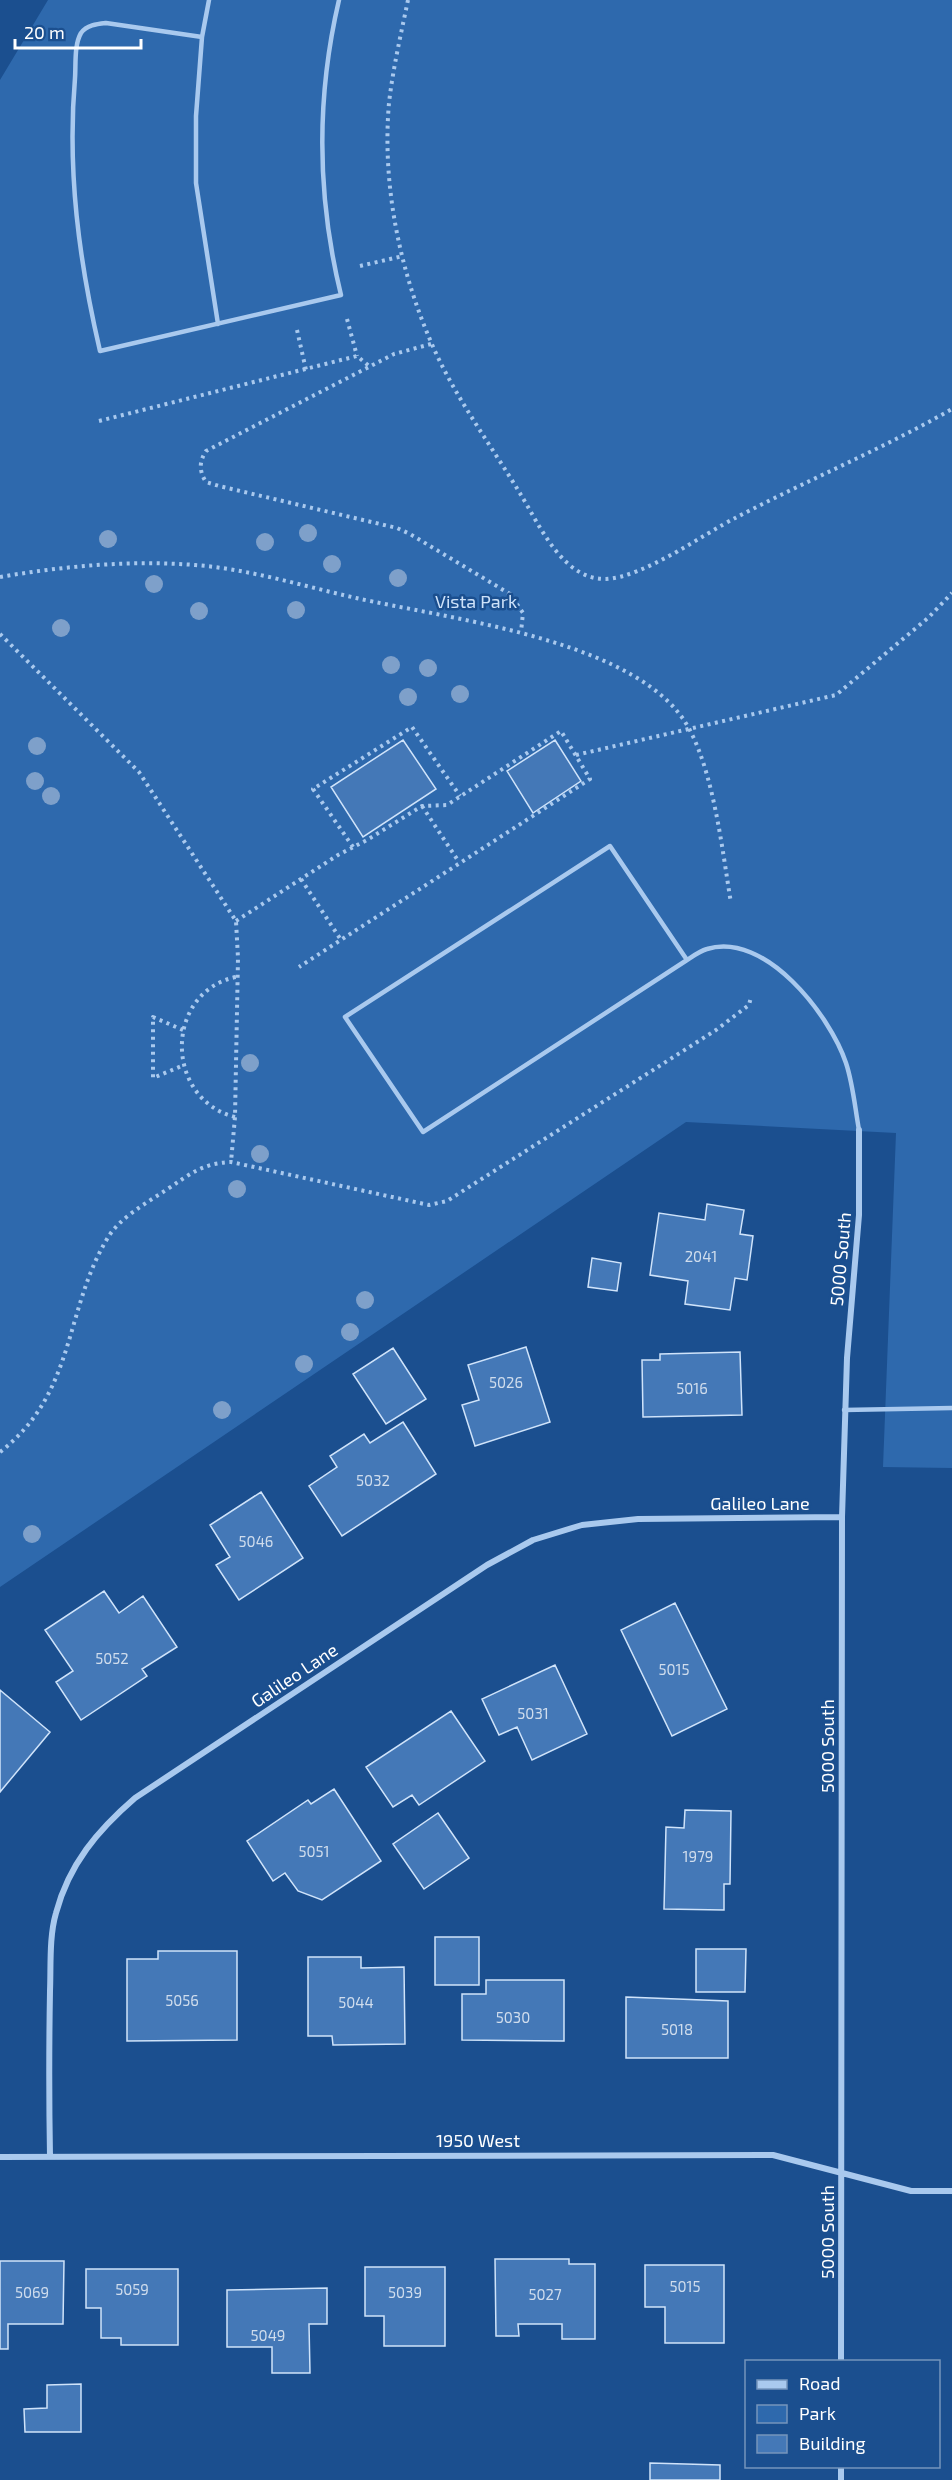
<svg xmlns="http://www.w3.org/2000/svg" width="952" height="2480" viewBox="0 0 952 2480" font-family="'Exo 2',sans-serif">
<style>
.green{fill:#2e69ad}
.building{fill:#4478b7;stroke:#cfe3fa;stroke-width:1.5}
.lines{fill:none;stroke-linecap:round;stroke-linejoin:round}
.path{stroke:#a9c9ee;stroke-width:4;stroke-dasharray:3 4.5;stroke-linecap:butt}
.service{stroke:#a9c9ee;stroke-width:4.5}
.minor{stroke:#a9c9ee;stroke-width:6}
.tree{fill:#7ea0ca}
.labels{text-anchor:middle;dominant-baseline:central;stroke-width:5;stroke-linejoin:round;paint-order:stroke}
.number-label{font-size:15px;fill:#d0dded}
.park-label{font-size:18px;fill:#cfe3fa;stroke:#1b4f8f}
.street-label{font-size:18px;fill:#fff;stroke:#1b4f8f}
</style>
<rect width="100%" height="100%" fill="#1b4f8f"/>
<!-- green -->
<path class="green" d="M 48,0 L 952,0 L 952,1468 L 883,1467 L 896,1133 L 686,1122 L 0,1587 L 0,80 Z"/>
<!-- building -->
<path class="building" d="M 403,740 L 436,789 L 363,837 L 331,787 Z
M 555,740 L 581,781 L 533,813 L 507,771 Z
M 707,1204 L 744,1210 L 740,1234 L 753,1236 L 747,1280 L 735,1278 L 730,1310 L 685,1304 L 688,1281 L 650,1275 L 659,1213 L 705,1220 Z
M 592,1258 L 621,1263 L 617,1291 L 588,1287 Z
M 526,1347 L 550,1422 L 475,1446 L 462,1405 L 479,1400 L 468,1365 Z
M 393,1348 L 426,1399 L 386,1424 L 353,1374 Z
M 740,1352 L 742,1415 L 643,1417 L 642,1360 L 660,1360 L 660,1354 Z
M 403,1422 L 436,1474 L 342,1536 L 309,1486 L 337,1467 L 330,1456 L 364,1434 L 370,1443 Z
M 261,1492 L 303,1558 L 239,1600 L 216,1565 L 230,1557 L 210,1525 Z
M 104,1591 L 119,1613 L 143,1596 L 177,1647 L 142,1669 L 147,1676 L 81,1720 L 56,1682 L 73,1671 L 45,1630 Z
M 675,1603 L 727,1709 L 672,1736 L 621,1630 Z
M 555,1665 L 587,1734 L 532,1760 L 517,1727 L 499,1735 L 482,1699 Z
M 0,1690 L 50,1732 L 0,1792 Z
M 451,1711 L 485,1761 L 419,1805 L 412,1795 L 393,1807 L 366,1767 Z
M 334,1789 L 381,1861 L 322,1900 L 298,1891 L 285,1873 L 273,1881 L 247,1841 L 308,1800 L 311,1804 Z
M 685,1810 L 731,1811 L 730,1884 L 724,1884 L 724,1910 L 664,1909 L 666,1827 L 684,1828 Z
M 438,1813 L 469,1858 L 424,1889 L 393,1844 Z
M 435,1937 L 479,1937 L 479,1985 L 435,1985 Z
M 696,1949 L 746,1949 L 745,1992 L 696,1992 Z
M 158,1951 L 237,1951 L 237,2040 L 127,2041 L 127,1959 L 158,1959 Z
M 308,1957 L 361,1957 L 361,1968 L 404,1967 L 405,2044 L 333,2045 L 332,2036 L 308,2036 Z
M 486,1980 L 564,1980 L 564,2041 L 462,2040 L 462,1994 L 486,1994 Z
M 626,1997 L 728,2001 L 728,2058 L 626,2058 Z
M 495,2259 L 569,2259 L 569,2264 L 595,2264 L 595,2339 L 562,2339 L 562,2324 L 518,2324 L 519,2336 L 496,2336 Z
M 0,2261 L 64,2261 L 63,2324 L 8,2324 L 8,2349 L 0,2349 Z
M 645,2265 L 724,2265 L 724,2343 L 665,2343 L 665,2307 L 645,2307 Z
M 365,2267 L 445,2267 L 445,2346 L 384,2346 L 384,2316 L 365,2316 Z
M 86,2269 L 178,2269 L 178,2345 L 121,2345 L 121,2338 L 101,2338 L 101,2308 L 86,2308 Z
M 327,2288 L 327,2324 L 309,2324 L 310,2373 L 272,2373 L 272,2347 L 227,2347 L 227,2290 Z
M 81,2384 L 81,2432 L 25,2432 L 24,2409 L 47,2408 L 47,2385 Z
M 650,2463 L 720,2465 L 720,2480 L 650,2480 Z"/>
<g class="lines">
<!-- path -->
<path class="path" d="M 408,0 C 401,34 393,68 389,103 C 382,183 399,268 431,342 C 454,396 491,445 521,495 C 540,526 563,580 606,579 C 644,577 702,535 737,517 C 808,480 882,449 952,409
M 360,266 L 403,256
M 347,319 L 357,356
M 297,330 L 306,370
M 431,344 L 394,354 L 206,451 C 199,462 199,471 206,482 L 219,486 L 397,528 L 410,534 L 510,594 L 523,613 L 521,632
M 99,421 L 357,356 L 369,366
M 0,577 C 64,566 131,560 195,565 C 249,569 303,586 356,598 C 446,618 616,638 677,711 C 712,751 722,850 731,903
M 0,634 L 139,772 L 236,921 L 238,958 L 235,1117 L 231,1162
M 576,755 L 836,695 L 928,618 L 952,593
M 422,806 L 459,862
M 353,847 L 313,789 L 412,727 L 460,796
M 301,879 L 341,940
M 236,921 L 338,855 L 367,840 L 422,806 L 447,805 L 561,731 L 590,779 L 299,967
M 183,1030 L 153,1017 L 153,1078 L 184,1065
M 235,1117 C 164,1099 164,992 236,977
M 0,1452 C 76,1393 64,1311 107,1239 C 119,1218 145,1204 166,1190 C 189,1175 202,1163 231,1162 L 429,1205 L 447,1201 L 716,1030 L 749,1005 L 751,997"/>
<!-- service -->
<path class="service" d="M 209,0 L 202,37 L 106,23 C 97,24 87,25 81,33 C 74,45 76,64 75,78 C 67,171 79,261 100,351 L 341,295 C 317,197 316,98 339,0
M 202,37 L 196,116 L 196,183 L 218,324
M 687,960 L 610,846 L 345,1017 L 423,1132 L 687,960 C 693,956 700,951 707,949 C 765,931 830,1015 846,1063 C 853,1084 855,1108 859,1130
M 844,1410 L 952,1408"/>
<!-- minor -->
<path class="minor" d="M 50,2156 C 49,2101 49,2046 50,1991 C 51,1966 49,1937 56,1913 C 69,1864 98,1830 135,1798 L 487,1565 L 533,1540 L 582,1525 L 638,1519 L 842,1517
M 0,2157 L 773,2155 L 911,2191 L 952,2191
M 841,2362 L 842,1517 L 847,1358 L 859,1215 L 859,1130
M 841,2480 L 841,2466"/>
</g>
<!-- trees -->
<g class="tree">
<circle cx="308" cy="533" r="9"/>
<circle cx="108" cy="539" r="9"/>
<circle cx="265" cy="542" r="9"/>
<circle cx="332" cy="564" r="9"/>
<circle cx="398" cy="578" r="9"/>
<circle cx="154" cy="584" r="9"/>
<circle cx="296" cy="610" r="9"/>
<circle cx="199" cy="611" r="9"/>
<circle cx="61" cy="628" r="9"/>
<circle cx="391" cy="665" r="9"/>
<circle cx="428" cy="668" r="9"/>
<circle cx="460" cy="694" r="9"/>
<circle cx="408" cy="697" r="9"/>
<circle cx="37" cy="746" r="9"/>
<circle cx="35" cy="781" r="9"/>
<circle cx="51" cy="796" r="9"/>
<circle cx="250" cy="1063" r="9"/>
<circle cx="260" cy="1154" r="9"/>
<circle cx="237" cy="1189" r="9"/>
<circle cx="365" cy="1300" r="9"/>
<circle cx="350" cy="1332" r="9"/>
<circle cx="304" cy="1364" r="9"/>
<circle cx="222" cy="1410" r="9"/>
<circle cx="32" cy="1534" r="9"/>
</g>
<g class="labels">
<!-- number labels -->
<g class="number-label">
<text x="701" y="1256">2041</text>
<text x="506" y="1382">5026</text>
<text x="692" y="1388">5016</text>
<text x="373" y="1480">5032</text>
<text x="256" y="1541">5046</text>
<text x="112" y="1658">5052</text>
<text x="674" y="1669">5015</text>
<text x="533" y="1713">5031</text>
<text x="314" y="1851">5051</text>
<text x="698" y="1856">1979</text>
<text x="182" y="2000">5056</text>
<text x="356" y="2002">5044</text>
<text x="513" y="2017">5030</text>
<text x="677" y="2029">5018</text>
<text x="685" y="2286">5015</text>
<text x="132" y="2289">5059</text>
<text x="32" y="2292">5069</text>
<text x="405" y="2292">5039</text>
<text x="545" y="2294">5027</text>
<text x="268" y="2335">5049</text>
</g>
<!-- park labels -->
<g class="park-label">
<text x="476" y="601">Vista Park</text>
</g>
<!-- street labels -->
<g class="street-label">
<text transform="translate(840 1259) rotate(-85)">5000 South</text>
<text x="760" y="1503">Galileo Lane</text>
<text transform="translate(294 1675) rotate(-34)">Galileo Lane</text>
<text transform="translate(827 1746) rotate(-90)">5000 South</text>
<text x="478" y="2140">1950 West</text>
<text transform="translate(827 2232) rotate(-90)">5000 South</text>
</g>
</g>
<!-- legend -->
<rect x="745" y="2360" width="195" height="108" fill="#1b4f8f" stroke="#7695bc" stroke-width="1.5"/>
<rect x="757" y="2380" width="30" height="9" fill="#a9c9ee" stroke="#7695bc" stroke-width="1.5"/>
<text x="799" y="2390" font-size="18" fill="#ffffff">Road</text>
<rect x="757" y="2405" width="30" height="18" fill="#2e69ad" stroke="#7695bc" stroke-width="1.5"/>
<text x="799" y="2420" font-size="18" fill="#ffffff">Park</text>
<rect x="757" y="2435" width="30" height="18" fill="#4478b7" stroke="#7695bc" stroke-width="1.5"/>
<text x="799" y="2450" font-size="18" fill="#ffffff">Building</text>
<!-- scale -->
<path d="M15 39v9h126v-9" fill="none" stroke="#ffffff" stroke-width="3"/>
<text x="24" y="39" font-size="18" fill="#ffffff" stroke="#1b4f8f" stroke-width="4.5" paint-order="stroke">20 m</text>
</svg>
